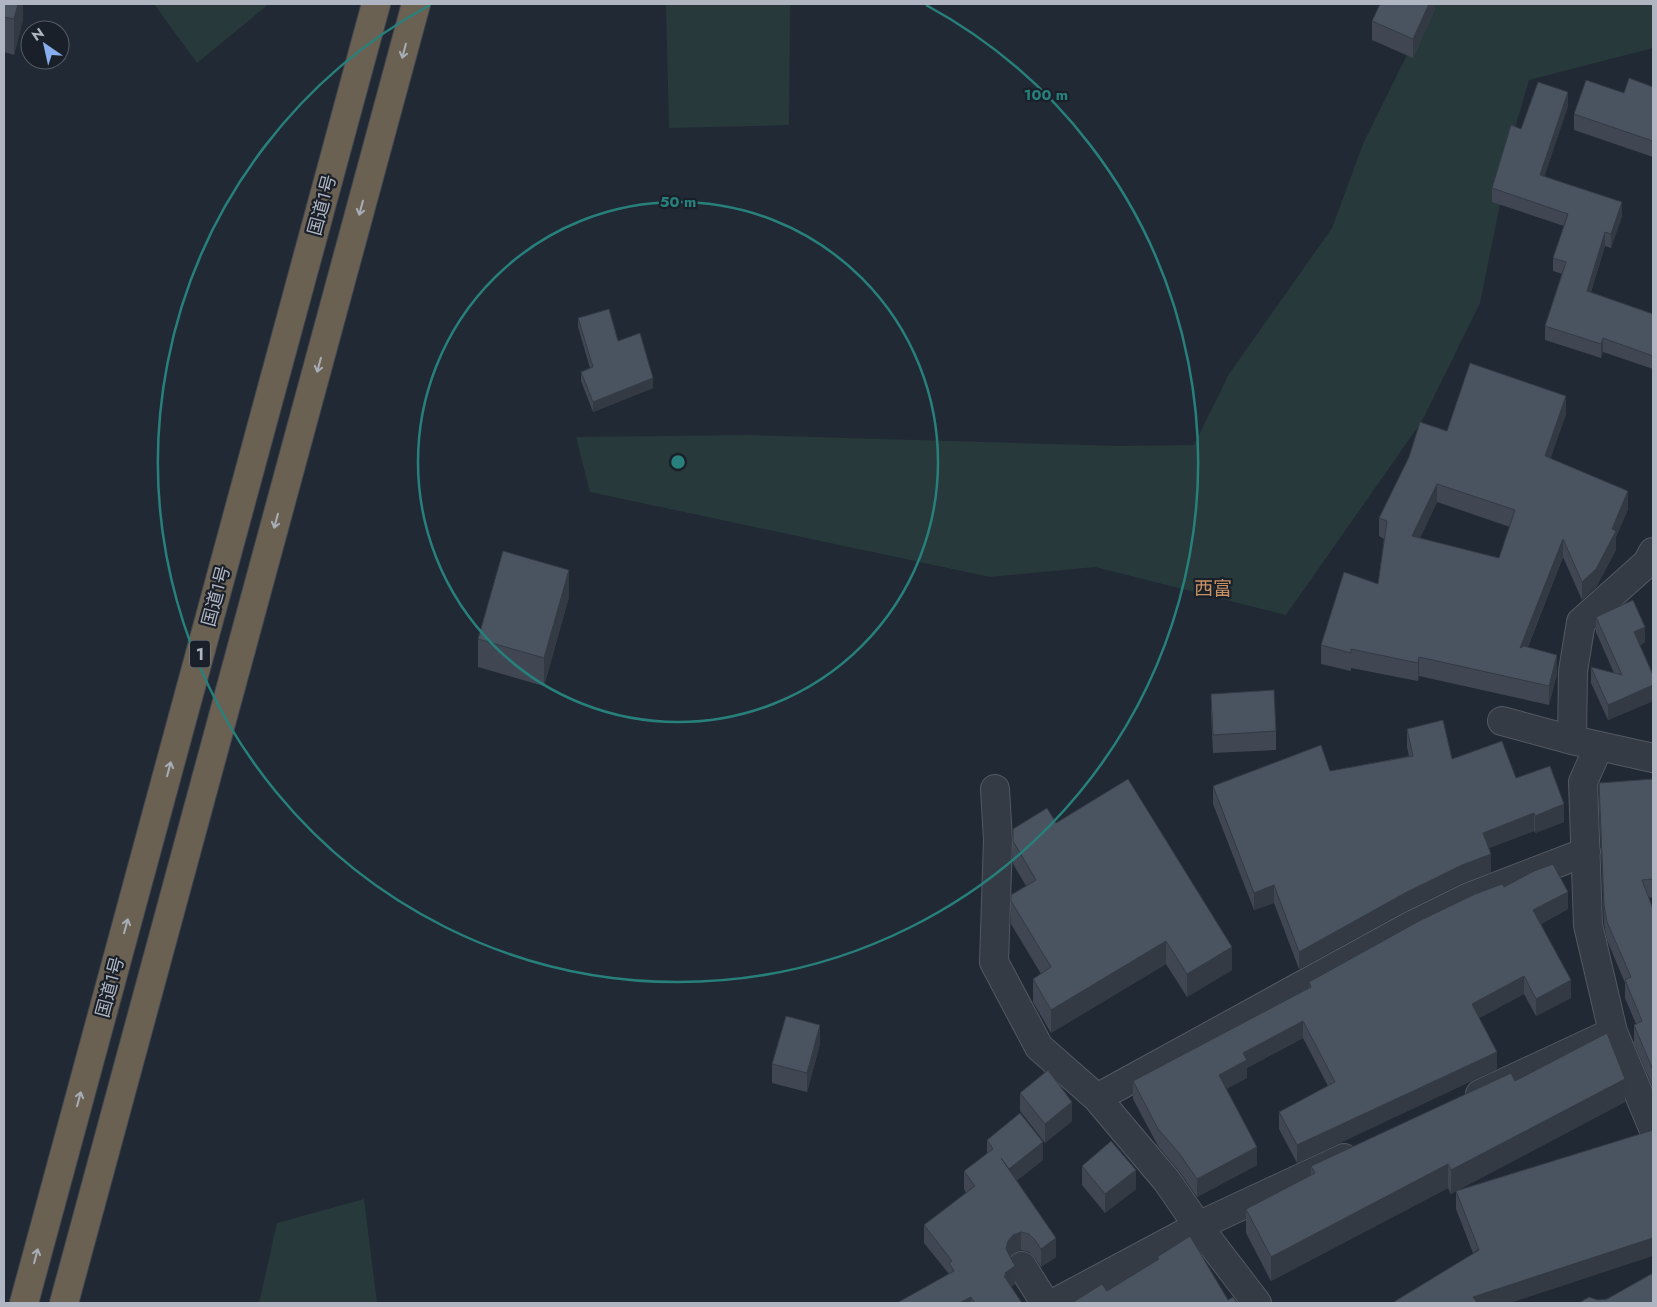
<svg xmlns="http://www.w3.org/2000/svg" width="1657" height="1307" viewBox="0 0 1657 1307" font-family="Jost,'Noto Sans JP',sans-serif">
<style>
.green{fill:#27393a}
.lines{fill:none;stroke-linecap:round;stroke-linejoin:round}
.minor-casing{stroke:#525963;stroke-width:30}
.highway-casing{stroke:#3f4650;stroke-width:30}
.minor{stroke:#353b45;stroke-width:28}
.highway{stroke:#6b6152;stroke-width:28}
.wall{fill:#404753;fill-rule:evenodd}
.shaded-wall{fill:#343a43}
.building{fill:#4a5360;stroke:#343a43;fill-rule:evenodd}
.oneway{stroke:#a8aeb7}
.ring{fill:none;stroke:#27807b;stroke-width:2.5}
.labels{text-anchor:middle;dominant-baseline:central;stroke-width:4.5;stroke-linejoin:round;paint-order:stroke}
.shield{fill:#1a202a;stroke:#828994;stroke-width:1}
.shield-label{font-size:16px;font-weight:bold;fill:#afb6c2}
.street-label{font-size:18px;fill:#afb6c2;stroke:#1a202a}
.neighbourhood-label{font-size:19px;fill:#c89163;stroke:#1a202a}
.centre{fill:#27807b;stroke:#1a202a;stroke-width:2.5}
.ring-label{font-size:15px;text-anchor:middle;font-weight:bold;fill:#27807b;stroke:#1a202a;stroke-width:4.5;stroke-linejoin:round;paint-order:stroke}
</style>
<rect width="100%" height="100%" fill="#212934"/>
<!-- green -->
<path class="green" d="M 154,4 L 269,4 L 197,63 Z
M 666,4 L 790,4 L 789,125 L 669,128 Z
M 1432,4 L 1653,4 L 1653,48 L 1529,80 L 1517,121 L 1480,303 L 1422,421 L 1286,615 L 1095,567 L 990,577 L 590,492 L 576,437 L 747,435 L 1120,446 L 1194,445 L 1229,374 L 1332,228 L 1363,144 Z
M 364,1199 L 377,1303 L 259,1303 L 277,1223 Z"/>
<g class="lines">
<defs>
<path id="minor" d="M 1502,721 L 1572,740 L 1653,758
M 1572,740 L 1573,671 L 1581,622 L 1647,563 L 1653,552
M 1599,746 L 1583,782 L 1588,925 L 1613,1032 L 1653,1128
M 995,789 L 998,840 L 994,962 L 1039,1047 L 1097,1098 L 1167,1181 L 1198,1226 L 1257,1303
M 1480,1094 L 1613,1032
M 1097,1098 L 1412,925 L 1469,897 L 1586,852
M 1022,1266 L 1045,1303
M 1054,1303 L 1198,1226 L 1344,1158"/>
<path id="highway" d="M 24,1303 L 376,4
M 64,1303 L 416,4"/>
</defs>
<!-- minor casing -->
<use href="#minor" class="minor-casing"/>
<!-- highway casing -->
<use href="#highway" class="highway-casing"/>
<!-- minor -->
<use href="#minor" class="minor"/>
<!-- highway -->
<use href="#highway" class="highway"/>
</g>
<!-- wall -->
<path class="wall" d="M 4,4 L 23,4 L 23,20 L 14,55 L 4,52 Z
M 1435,4 L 1435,9 L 1413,58 L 1372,40 L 1372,21 Z
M 1653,87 L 1653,157 L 1574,130 L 1574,114 L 1624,93 Z
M 1568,106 L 1544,177 L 1622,216 L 1611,248 L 1605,246 L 1591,292 L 1653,314 L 1653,369 L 1603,352 L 1601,358 L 1545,340 L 1545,326 L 1562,274 L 1553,271 L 1553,258 L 1564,226 L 1492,202 L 1492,188 L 1521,129 Z
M 578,318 L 618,341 L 653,388 L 593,412 L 581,381 L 581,372 L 590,368 L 578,327 Z
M 1566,414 L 1550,459 L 1628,509 L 1616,537 L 1616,550 L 1596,587 L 1582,600 L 1563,557 L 1528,647 L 1557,674 L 1549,705 L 1419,676 L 1418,681 L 1351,668 L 1351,671 L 1321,664 L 1321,645 L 1378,584 L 1384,539 L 1379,536 L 1379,518 L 1447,431 ZM 1437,502 L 1510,527 L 1499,558 L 1420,538 Z
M 569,597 L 544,686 L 478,667 L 478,639 Z
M 1596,617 L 1645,642 L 1640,645 L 1653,675 L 1653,701 L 1608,720 L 1591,683 L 1591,667 L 1614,673 L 1596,632 Z
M 1211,694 L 1276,731 L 1276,750 L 1213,753 L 1211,713 Z
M 1407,729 L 1452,759 L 1516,778 L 1564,822 L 1535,833 L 1534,831 L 1489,848 L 1491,872 L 1462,883 L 1405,911 L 1299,969 L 1274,903 L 1254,910 L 1213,804 L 1213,786 L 1330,771 L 1409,756 L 1407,747 Z
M 1653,779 L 1653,897 L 1649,898 L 1653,909 L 1653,1088 L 1634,1043 L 1634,1025 L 1636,1024 L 1625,998 L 1625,983 L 1607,940 L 1604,923 L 1599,801 L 1599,783 Z
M 1056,823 L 1232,970 L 1187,997 L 1166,964 L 1051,1033 L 1033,1002 L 1033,979 L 1041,974 L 1011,924 L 1011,895 L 1026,886 L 1013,864 L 1013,841 Z
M 1504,887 L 1568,909 L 1541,924 L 1571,998 L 1536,1016 L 1524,994 L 1479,1018 L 1497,1069 L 1297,1163 L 1279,1129 L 1279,1112 L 1328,1086 L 1303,1038 L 1247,1068 L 1247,1078 L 1226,1089 L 1257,1165 L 1197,1197 L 1179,1171 L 1158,1146 L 1133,1099 L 1133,1081 L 1309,988 L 1309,982 Z
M 820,1044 L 807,1092 L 772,1083 L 772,1064 Z
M 1515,1081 L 1625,1102 L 1458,1190 L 1653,1130 L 1473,1253 L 1456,1209 L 1456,1191 L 1451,1194 L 1448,1188 L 1271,1281 L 1246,1233 L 1246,1209 L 1311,1175 L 1311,1166 Z
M 1020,1093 L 1072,1121 L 1045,1143 L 1020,1111 Z
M 987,1140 L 1043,1160 L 1016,1181 L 1056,1257 L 1041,1267 L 1035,1258 L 1029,1252 L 1021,1250 L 1013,1253 L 1010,1257 L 1015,1284 L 1011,1287 L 1022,1303 L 897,1303 L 949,1274 L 924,1243 L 924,1225 L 966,1193 L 964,1189 L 964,1171 L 987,1154 Z
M 1082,1166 L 1136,1189 L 1105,1213 L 1082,1185 Z"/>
<!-- shaded-wall -->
<path class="shaded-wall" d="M 18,4 L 23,4 L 23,20 L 14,55 L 14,19 Z
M 1429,4 L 1435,4 L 1435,9 L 1413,58 L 1413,39 Z
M 1568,92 L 1568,106 L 1540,189 L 1540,175 Z
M 1622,202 L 1622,216 L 1611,248 L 1611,234 Z
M 1605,232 L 1605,246 L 1587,305 L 1587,291 Z
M 1603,338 L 1603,352 L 1601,358 L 1601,344 Z
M 653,378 L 653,388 L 593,412 L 593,402 Z
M 1566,396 L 1566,414 L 1545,475 L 1545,456 Z
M 1437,484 L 1437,502 L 1412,555 L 1412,536 Z
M 1628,491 L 1628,509 L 1616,537 L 1616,550 L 1596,587 L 1582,600 L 1582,582 L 1612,529 Z
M 1563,539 L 1563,557 L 1520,666 L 1520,648 Z
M 569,570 L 569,597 L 544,686 L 544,658 Z
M 1645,627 L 1645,642 L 1634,647 L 1634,632 Z
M 1557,655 L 1557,674 L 1549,705 L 1549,686 Z
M 1419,657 L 1419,676 L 1418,681 L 1418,663 Z
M 1653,685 L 1653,701 L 1608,720 L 1608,705 Z
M 1564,804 L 1564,822 L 1535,833 L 1535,816 Z
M 1534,813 L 1534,831 L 1483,850 L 1483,833 Z
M 1491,854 L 1491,872 L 1462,883 L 1405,911 L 1299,969 L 1299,952 L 1405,893 L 1462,865 Z
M 1274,885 L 1274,903 L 1254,910 L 1254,893 Z
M 1568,892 L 1568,909 L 1533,928 L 1533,910 Z
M 1166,941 L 1166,964 L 1051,1033 L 1051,1010 Z
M 1232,947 L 1232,970 L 1187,997 L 1187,974 Z
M 1524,976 L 1524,994 L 1472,1022 L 1472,1004 Z
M 1571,980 L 1571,998 L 1536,1016 L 1536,999 Z
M 1303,1021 L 1303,1038 L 1247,1068 L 1247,1078 L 1219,1093 L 1219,1075 L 1243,1053 Z
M 820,1025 L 820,1044 L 807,1092 L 807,1073 Z
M 1497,1052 L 1497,1069 L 1297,1163 L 1297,1145 Z
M 1625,1079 L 1625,1102 L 1451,1194 L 1451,1170 Z
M 1072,1102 L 1072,1121 L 1045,1143 L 1045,1124 Z
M 1043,1142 L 1043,1160 L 1009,1187 L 1009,1169 Z
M 1257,1147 L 1257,1165 L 1197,1197 L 1197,1179 Z
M 1448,1164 L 1448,1188 L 1271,1281 L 1271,1257 Z
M 1136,1170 L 1136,1189 L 1105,1213 L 1105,1194 Z
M 1021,1232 L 1021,1250 L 1013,1253 L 1008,1259 L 1006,1249 L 1008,1241 L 1013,1235 Z
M 1056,1238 L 1056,1257 L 1041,1267 L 1041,1249 Z
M 1653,1238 L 1653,1256 L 1510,1303 L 1473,1303 L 1473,1297 Z
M 1015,1266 L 1015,1284 L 1006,1290 L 1004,1276 L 1005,1273 Z
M 971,1297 L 971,1303 L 959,1303 Z"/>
<!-- building -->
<path class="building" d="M 4,4 L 18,4 L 14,19 L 4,17 Z
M 1380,4 L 1429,4 L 1413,39 L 1372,21 Z
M 1629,78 L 1653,87 L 1653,141 L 1574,114 L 1586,80 L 1624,93 Z
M 1538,82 L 1568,92 L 1540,175 L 1622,202 L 1611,234 L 1605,232 L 1587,291 L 1653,314 L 1653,356 L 1603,338 L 1601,344 L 1545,326 L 1566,262 L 1553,258 L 1568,214 L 1492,188 L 1511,125 L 1521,129 Z
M 609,309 L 618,341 L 640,333 L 653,378 L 593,402 L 581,372 L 593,367 L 578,318 Z
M 1470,363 L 1566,396 L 1545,456 L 1628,491 L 1612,529 L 1616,531 L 1596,569 L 1582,582 L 1563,539 L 1520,648 L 1524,646 L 1557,655 L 1549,686 L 1419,657 L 1418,663 L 1351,649 L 1351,653 L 1321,645 L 1344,572 L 1378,584 L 1387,521 L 1379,518 L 1409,457 L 1420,422 L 1447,431 ZM 1437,484 L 1515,510 L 1499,558 L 1412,536 Z
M 503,551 L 569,570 L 544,658 L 478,639 Z
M 1633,600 L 1645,627 L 1634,632 L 1653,675 L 1653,685 L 1608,705 L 1591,667 L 1622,675 L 1596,617 Z
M 1274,690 L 1276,731 L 1213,735 L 1211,694 Z
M 1443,720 L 1452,759 L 1502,741 L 1516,778 L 1550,766 L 1564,804 L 1535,816 L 1534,813 L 1483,833 L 1491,854 L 1462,865 L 1405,893 L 1299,952 L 1274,885 L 1254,893 L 1213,786 L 1321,745 L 1330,771 L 1413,756 L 1407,729 Z
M 1128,779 L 1232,947 L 1187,974 L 1166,941 L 1051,1010 L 1033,979 L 1051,967 L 1011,901 L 1011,895 L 1036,880 L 1013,841 L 1013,829 L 1047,808 L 1056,823 Z
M 1653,779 L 1653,879 L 1642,880 L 1653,909 L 1653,1070 L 1634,1025 L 1642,1021 L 1625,980 L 1631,977 L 1607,922 L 1604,905 L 1599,783 Z
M 1553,864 L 1568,892 L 1533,910 L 1571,980 L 1536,999 L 1524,976 L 1472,1004 L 1497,1052 L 1297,1145 L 1279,1112 L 1335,1082 L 1303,1021 L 1243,1053 L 1247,1060 L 1219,1075 L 1257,1147 L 1197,1179 L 1179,1153 L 1158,1129 L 1133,1081 L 1311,987 L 1309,982 L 1419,921 L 1475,894 L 1502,884 L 1504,887 L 1534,871 Z
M 786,1016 L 820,1025 L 807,1073 L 772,1064 Z
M 1607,1033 L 1625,1079 L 1451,1170 L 1448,1164 L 1271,1257 L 1246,1209 L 1315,1173 L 1311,1166 L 1511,1073 L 1515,1081 Z
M 1048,1070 L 1072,1102 L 1045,1124 L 1020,1093 Z
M 1020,1113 L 1043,1142 L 1009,1169 L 1001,1158 L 1056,1238 L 1041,1249 L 1035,1240 L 1029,1234 L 1021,1232 L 1013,1235 L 1008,1241 L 1006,1249 L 1015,1266 L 1005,1273 L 1006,1275 L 1004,1276 L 1022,1303 L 975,1303 L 971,1297 L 959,1303 L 897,1303 L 954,1271 L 949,1263 L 952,1261 L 924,1225 L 975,1186 L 964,1171 L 993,1149 L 987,1140 Z
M 1653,1130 L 1653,1238 L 1473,1297 L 1477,1303 L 1392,1303 L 1479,1250 L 1456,1191 Z
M 1111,1141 L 1136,1170 L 1105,1194 L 1082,1166 Z
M 1190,1236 L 1228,1300 L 1233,1297 L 1237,1303 L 1072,1303 L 1102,1284 L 1107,1291 L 1159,1259 L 1157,1257 Z
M 1653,1273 L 1653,1303 L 1579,1303 L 1589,1297 L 1598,1300 L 1607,1299 Z"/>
<!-- one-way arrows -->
<defs><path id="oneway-shaft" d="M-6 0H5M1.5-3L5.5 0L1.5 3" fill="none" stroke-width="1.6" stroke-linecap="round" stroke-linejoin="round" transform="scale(1.25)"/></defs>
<g class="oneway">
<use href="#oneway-shaft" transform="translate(404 51) rotate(105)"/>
<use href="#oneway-shaft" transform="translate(361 208) rotate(105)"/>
<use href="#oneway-shaft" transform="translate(319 365) rotate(105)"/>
<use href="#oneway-shaft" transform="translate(276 521) rotate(105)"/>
<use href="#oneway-shaft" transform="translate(169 769) rotate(-75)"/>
<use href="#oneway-shaft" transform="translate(126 926) rotate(-75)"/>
<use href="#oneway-shaft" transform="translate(79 1099) rotate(-75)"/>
<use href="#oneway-shaft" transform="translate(36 1256) rotate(-75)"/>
</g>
<!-- distance rings -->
<g class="ring">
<circle cx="678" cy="462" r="260"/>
<path d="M926 5A520 520 0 1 1 430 5"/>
</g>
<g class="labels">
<!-- shield labels -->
<rect class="shield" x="190" y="640.5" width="20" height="27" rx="4"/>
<g class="shield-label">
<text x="200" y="654">1</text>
</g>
<!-- street labels -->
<g class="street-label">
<text transform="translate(322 205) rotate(-75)">国道1号</text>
<text transform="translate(216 596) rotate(-75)">国道1号</text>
<text transform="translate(110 987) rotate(-75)">国道1号</text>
</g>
<!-- neighbourhood labels -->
<g class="neighbourhood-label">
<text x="1213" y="588">西富</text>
</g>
</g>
<circle cx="678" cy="462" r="8" class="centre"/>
<g class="ring-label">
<text x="1046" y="100">100 m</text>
<text x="678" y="207">50 m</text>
</g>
<!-- border -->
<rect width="1657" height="1307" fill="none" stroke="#afb6c2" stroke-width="10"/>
<!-- north arrow -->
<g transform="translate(45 45) rotate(326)"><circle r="24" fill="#1a202a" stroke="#565c67"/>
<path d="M0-4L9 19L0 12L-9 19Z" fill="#88aeed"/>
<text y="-8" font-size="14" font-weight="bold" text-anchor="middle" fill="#afb6c2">N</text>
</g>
</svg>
